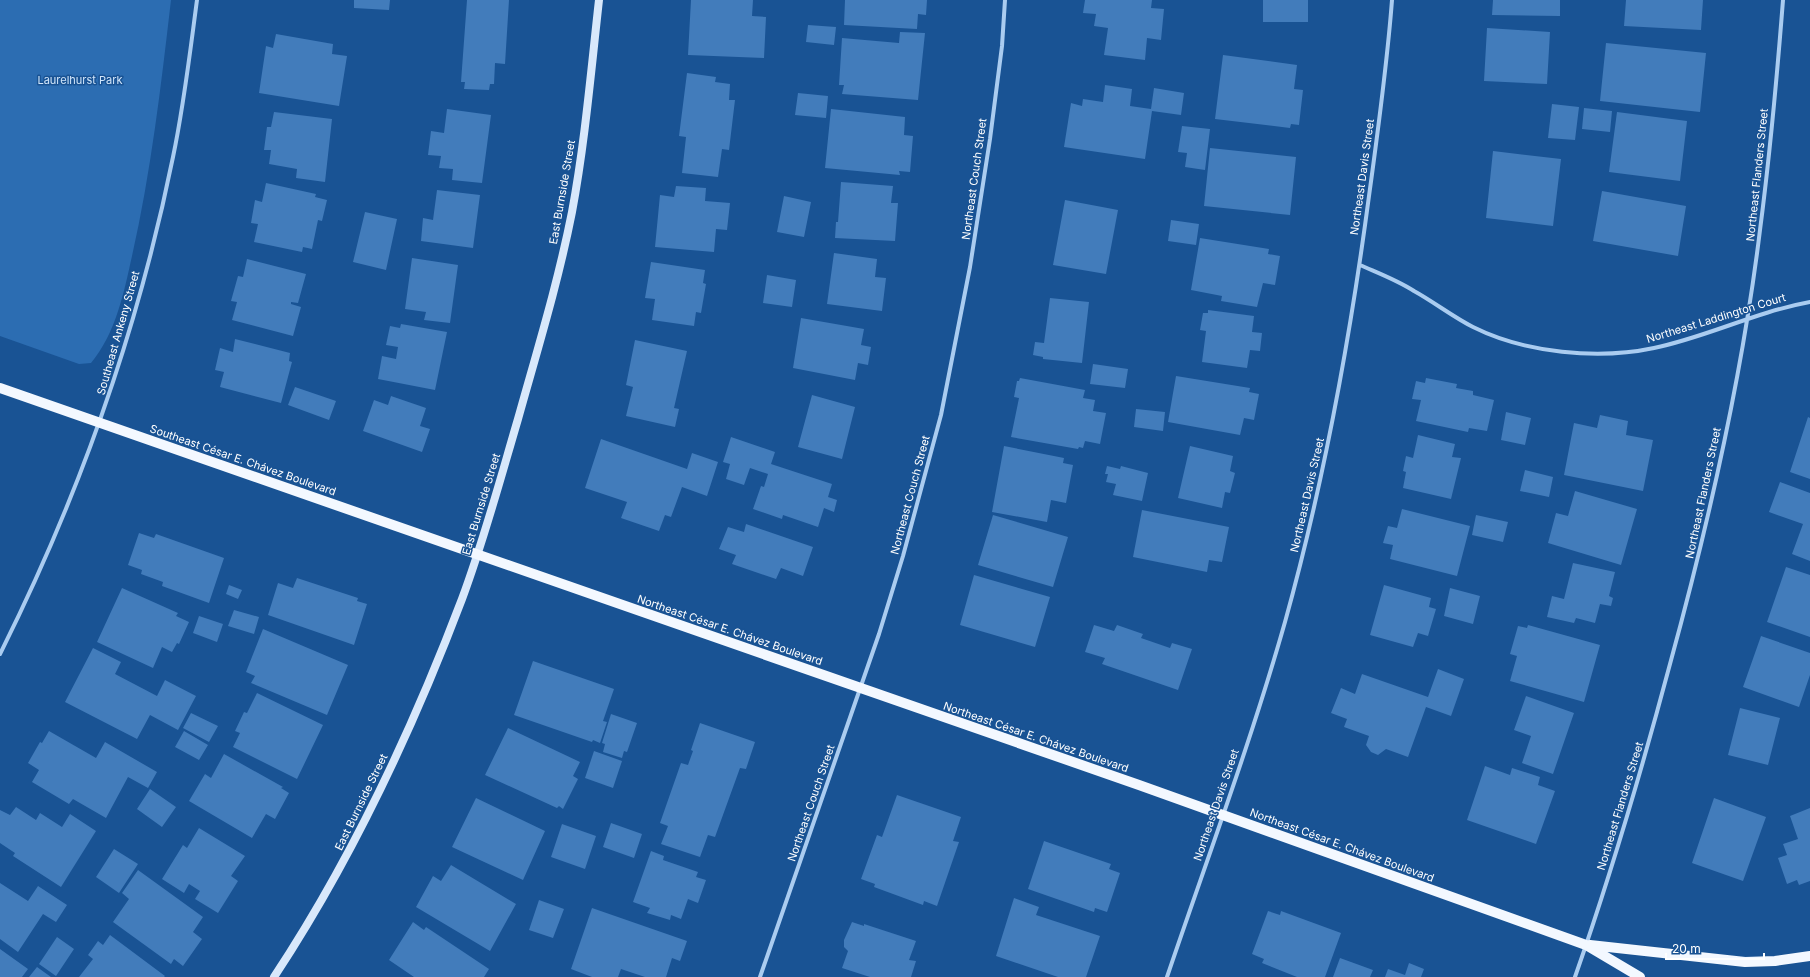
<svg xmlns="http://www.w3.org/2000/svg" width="1810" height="977" viewBox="0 0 1810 977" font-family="Inter,sans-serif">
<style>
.green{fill:#2c6db2}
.building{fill:#427cbb}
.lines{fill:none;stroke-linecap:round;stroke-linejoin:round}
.minor{stroke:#aaccf0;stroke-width:4}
.secondary{stroke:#d8e8fb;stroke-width:8}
.primary{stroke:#f3f8ff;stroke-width:10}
.labels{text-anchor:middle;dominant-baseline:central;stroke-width:3;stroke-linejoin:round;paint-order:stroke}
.park-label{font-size:11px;fill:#d1e6fb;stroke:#195394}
.street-label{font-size:11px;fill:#fff;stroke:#195394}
</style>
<rect width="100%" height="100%" fill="#195394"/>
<!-- green -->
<path class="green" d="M 0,0 L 171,0 C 161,86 151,172 132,256 C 124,292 116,333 91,363 L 79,364 L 0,336 Z"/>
<!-- building -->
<path class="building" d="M 354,0 L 390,0 L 389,10 L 354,8 Z
M 467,0 L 509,0 L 505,64 L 495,63 L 494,84 L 490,84 L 489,90 L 464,89 L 465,82 L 461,82 Z
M 691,0 L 753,0 L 752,16 L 766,17 L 764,58 L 688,55 Z
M 845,0 L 927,0 L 926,15 L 918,14 L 917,29 L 844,25 Z
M 1085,0 L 1152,0 L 1151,8 L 1164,9 L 1161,40 L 1147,38 L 1145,60 L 1104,55 L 1108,28 L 1094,26 L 1096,14 L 1083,13 Z
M 1263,0 L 1308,0 L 1308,22 L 1263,22 Z
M 1493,0 L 1560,0 L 1560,16 L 1492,15 Z
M 1626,0 L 1703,0 L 1701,30 L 1624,26 Z
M 808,25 L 836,27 L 834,45 L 806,42 Z
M 1487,28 L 1550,32 L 1547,84 L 1484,81 Z
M 900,32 L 925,33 L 918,100 L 842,94 L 844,85 L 839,85 L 842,38 L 899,43 Z
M 276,34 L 333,44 L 332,54 L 347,56 L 339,106 L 259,93 L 266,46 L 273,48 Z
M 1606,43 L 1706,53 L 1700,112 L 1600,101 Z
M 1223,55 L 1297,65 L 1294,89 L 1303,90 L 1299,125 L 1291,124 L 1290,128 L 1215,119 Z
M 687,73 L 716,77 L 715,82 L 730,84 L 729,100 L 735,100 L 729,150 L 722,149 L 718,177 L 682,173 L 686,137 L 679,136 Z
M 1105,85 L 1132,89 L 1130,106 L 1151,109 L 1154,88 L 1184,93 L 1181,115 L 1152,111 L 1145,159 L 1064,147 L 1071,103 L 1082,106 L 1083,99 L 1103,102 Z
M 798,93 L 828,96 L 826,118 L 795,115 Z
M 1552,104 L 1579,107 L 1575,140 L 1548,138 Z
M 1584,108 L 1612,111 L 1610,132 L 1582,129 Z
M 447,109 L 491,115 L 482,183 L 452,180 L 453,169 L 439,168 L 441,156 L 428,155 L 431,131 L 444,133 Z
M 831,109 L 905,117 L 904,135 L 913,136 L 910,172 L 899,171 L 900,175 L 825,168 Z
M 274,112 L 332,119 L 325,182 L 296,178 L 297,169 L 269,164 L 271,150 L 264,150 L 267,127 L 271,127 Z
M 1617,112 L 1687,121 L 1680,181 L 1609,172 Z
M 1182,126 L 1210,129 L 1205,170 L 1185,167 L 1187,153 L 1178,152 Z
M 1210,148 L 1296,157 L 1290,215 L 1204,206 Z
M 1493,151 L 1561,159 L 1553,226 L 1486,218 Z
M 841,182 L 893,186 L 891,203 L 898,203 L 895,241 L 835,238 L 836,222 L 838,222 Z
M 266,183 L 316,194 L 315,197 L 327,200 L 322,221 L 318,220 L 312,249 L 303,247 L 302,252 L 254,242 L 258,224 L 251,223 L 255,200 L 262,202 Z
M 676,186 L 706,188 L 705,201 L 730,203 L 727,230 L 716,229 L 714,252 L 655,247 L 660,195 L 674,197 Z
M 437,190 L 480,195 L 473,248 L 421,241 L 423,218 L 433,220 Z
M 1602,191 L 1686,206 L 1678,256 L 1593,241 Z
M 784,196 L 811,202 L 804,237 L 777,232 Z
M 1065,200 L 1118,210 L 1106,274 L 1053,265 Z
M 365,212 L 397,219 L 386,270 L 353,262 Z
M 1171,220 L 1199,224 L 1196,245 L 1168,241 Z
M 1200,238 L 1269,249 L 1268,254 L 1280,256 L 1275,285 L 1263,283 L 1257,307 L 1221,301 L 1222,296 L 1191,290 Z
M 834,253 L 877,259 L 875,277 L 886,278 L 882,311 L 827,304 Z
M 412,258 L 458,265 L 450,323 L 424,320 L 426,312 L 405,309 Z
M 247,259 L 306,274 L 298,303 L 291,302 L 291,304 L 301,307 L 293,336 L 232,320 L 237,302 L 231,301 L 238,276 L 243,277 Z
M 651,262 L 705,270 L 703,283 L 706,284 L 701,313 L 696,312 L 694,326 L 652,320 L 655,299 L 645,298 Z
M 767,275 L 796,280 L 792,307 L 763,303 Z
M 1050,298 L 1089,302 L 1082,363 L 1043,359 L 1043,357 L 1033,355 L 1035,342 L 1044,343 Z
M 1208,310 L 1254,316 L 1252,332 L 1262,333 L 1260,351 L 1250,350 L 1247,368 L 1202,362 L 1206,331 L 1200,330 L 1203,313 L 1208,313 Z
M 801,318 L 864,329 L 861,345 L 871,347 L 868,365 L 858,363 L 855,380 L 793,368 Z
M 401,324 L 447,332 L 435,390 L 378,379 L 382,356 L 396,359 L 398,347 L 386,345 L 390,326 L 400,328 Z
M 235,339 L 290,353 L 289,361 L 292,362 L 281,403 L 220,387 L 224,372 L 215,370 L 220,348 L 233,352 Z
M 635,340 L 687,351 L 674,408 L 679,409 L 675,427 L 626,416 L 633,387 L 626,385 Z
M 1093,364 L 1128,369 L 1125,388 L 1090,384 Z
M 1176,376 L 1250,388 L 1249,392 L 1259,394 L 1254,420 L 1244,418 L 1240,435 L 1168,422 Z
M 1020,378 L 1085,390 L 1083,398 L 1095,400 L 1093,411 L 1106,413 L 1100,444 L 1085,441 L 1083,448 L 1079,447 L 1078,449 L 1011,437 L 1019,398 L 1014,397 L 1017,381 L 1019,381 Z
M 1426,378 L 1457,384 L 1456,388 L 1473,391 L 1473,395 L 1494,400 L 1487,431 L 1469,428 L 1468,432 L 1416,421 L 1421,400 L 1412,399 L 1416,381 L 1425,383 Z
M 295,387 L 336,401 L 329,420 L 288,405 Z
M 812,395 L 855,407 L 842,459 L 798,447 Z
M 391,396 L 426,408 L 420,426 L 430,429 L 422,452 L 363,431 L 374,400 L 388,405 Z
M 1136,409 L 1165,412 L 1163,431 L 1134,427 Z
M 1506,412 L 1531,418 L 1525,445 L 1501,440 Z
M 1600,415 L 1628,421 L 1626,435 L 1653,440 L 1643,491 L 1564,475 L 1574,423 L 1597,428 Z
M 1808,417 L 1810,418 L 1810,479 L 1790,472 Z
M 1418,435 L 1455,444 L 1452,457 L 1461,458 L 1451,499 L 1403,488 L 1406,472 L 1403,471 L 1406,456 L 1413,458 Z
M 731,437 L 775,452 L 771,464 L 832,484 L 828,497 L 837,500 L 834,512 L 824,508 L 818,527 L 783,515 L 782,519 L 753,509 L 761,486 L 764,487 L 768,474 L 750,468 L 744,485 L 726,479 L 730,464 L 723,462 Z
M 601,439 L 687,469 L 692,453 L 718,462 L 707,496 L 682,487 L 671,517 L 665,515 L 659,531 L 621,518 L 627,502 L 585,488 Z
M 1004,446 L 1064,458 L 1063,463 L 1073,465 L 1066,503 L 1051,500 L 1047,522 L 992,512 Z
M 1190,446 L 1233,456 L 1230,471 L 1235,473 L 1230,493 L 1225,492 L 1222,508 L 1178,498 Z
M 1107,466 L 1120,469 L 1121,466 L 1148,473 L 1142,501 L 1113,495 L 1116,484 L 1106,482 L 1108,474 L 1105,474 Z
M 1525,470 L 1553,477 L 1549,497 L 1520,491 Z
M 1780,482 L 1810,493 L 1810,561 L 1792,554 L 1803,524 L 1769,512 Z
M 1575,491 L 1637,509 L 1621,565 L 1548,543 L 1556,513 L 1568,516 Z
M 1402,509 L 1470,526 L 1457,576 L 1390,559 L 1393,545 L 1383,543 L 1388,526 L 1397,528 Z
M 1142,510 L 1229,527 L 1222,562 L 1209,560 L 1207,572 L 1133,557 Z
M 993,515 L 1068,537 L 1053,587 L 978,565 Z
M 1476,515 L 1508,522 L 1503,542 L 1472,535 Z
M 746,524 L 813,547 L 803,576 L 781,568 L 776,579 L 732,564 L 736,555 L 719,549 L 728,527 L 744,532 Z
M 139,533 L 154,538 L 156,534 L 224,558 L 209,603 L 162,586 L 163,582 L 141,574 L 142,570 L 128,565 Z
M 1573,563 L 1615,572 L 1609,596 L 1613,598 L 1611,606 L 1600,604 L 1595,623 L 1576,618 L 1574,623 L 1547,617 L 1552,596 L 1564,599 Z
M 1786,567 L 1810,575 L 1810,637 L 1767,622 Z
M 974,575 L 1050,597 L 1035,647 L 960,625 Z
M 297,578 L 358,598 L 357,601 L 367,604 L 354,645 L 268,615 L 278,583 L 293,588 Z
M 229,585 L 242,590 L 238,599 L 226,594 Z
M 1384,585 L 1431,598 L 1429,607 L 1436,609 L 1428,636 L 1418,633 L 1413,647 L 1370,635 Z
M 122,588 L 178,613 L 176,616 L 189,622 L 179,644 L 177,643 L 172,652 L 162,647 L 153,668 L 97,642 Z
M 1450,588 L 1480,596 L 1473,624 L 1444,616 Z
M 234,610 L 259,617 L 254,634 L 228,626 Z
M 199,616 L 223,624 L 217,642 L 193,633 Z
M 1094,625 L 1114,631 L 1117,625 L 1143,634 L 1141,638 L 1170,648 L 1172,643 L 1192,649 L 1178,690 L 1102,664 L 1105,658 L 1085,652 Z
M 1528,625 L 1600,645 L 1584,702 L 1510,681 L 1517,656 L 1510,654 L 1518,626 L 1527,628 Z
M 263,629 L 348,665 L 327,715 L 251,683 L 255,676 L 246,672 Z
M 1761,636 L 1810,653 L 1810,675 L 1799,707 L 1743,687 Z
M 93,648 L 121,662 L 115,674 L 157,696 L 165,680 L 196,696 L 178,730 L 150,715 L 137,739 L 65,702 Z
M 533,661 L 614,689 L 603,721 L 607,722 L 600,743 L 593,740 L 592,742 L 514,715 Z
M 1438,669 L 1464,679 L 1451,716 L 1426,707 L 1408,757 L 1386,749 L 1378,755 L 1371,752 L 1366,745 L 1369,736 L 1344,727 L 1347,719 L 1331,713 L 1341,688 L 1355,694 L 1362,674 L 1428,697 Z
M 257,693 L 323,725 L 297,779 L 233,747 L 240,733 L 235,731 L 244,712 L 247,713 Z
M 1526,696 L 1574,713 L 1553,774 L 1522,763 L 1531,736 L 1514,730 Z
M 1740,708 L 1780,718 L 1768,765 L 1728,755 Z
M 191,713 L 218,726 L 209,742 L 183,728 Z
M 611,714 L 637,723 L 627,752 L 624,751 L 622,758 L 603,752 L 605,744 L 602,743 Z
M 700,723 L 755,742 L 746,769 L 740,768 L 715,837 L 708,835 L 700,857 L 661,844 L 668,826 L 660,823 L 681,763 L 688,765 L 693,751 L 691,750 Z
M 508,728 L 580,762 L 573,776 L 578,779 L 563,809 L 559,806 L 557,808 L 485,775 Z
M 49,731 L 96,758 L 105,742 L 157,772 L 148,788 L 128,777 L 106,818 L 73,799 L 69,804 L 32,782 L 39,770 L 28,763 L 40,742 L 42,743 Z
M 184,731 L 208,745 L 199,760 L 175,747 Z
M 594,751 L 622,761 L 613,788 L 585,778 Z
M 224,754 L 283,787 L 281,788 L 289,793 L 275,819 L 266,814 L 252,838 L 189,801 L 205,774 L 211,778 Z
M 1485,766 L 1510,775 L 1512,768 L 1540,777 L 1538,785 L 1555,791 L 1536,844 L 1467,820 Z
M 150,789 L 176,807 L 162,827 L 137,809 Z
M 897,795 L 961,817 L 953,841 L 959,842 L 937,906 L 924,901 L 923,905 L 874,887 L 875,884 L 861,879 L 877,835 L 882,837 Z
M 476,798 L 545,831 L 523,880 L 452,847 Z
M 1714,798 L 1766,817 L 1743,881 L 1692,863 Z
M 16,807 L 36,820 L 40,813 L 62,827 L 70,814 L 96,831 L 61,887 L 13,856 L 15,853 L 0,843 L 0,810 L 10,815 Z
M 1810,808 L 1810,881 L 1799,885 L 1797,880 L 1787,884 L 1778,858 L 1787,855 L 1783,844 L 1798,839 L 1790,816 Z
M 611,823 L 642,834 L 634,858 L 603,847 Z
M 562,824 L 596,836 L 585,869 L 551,857 Z
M 199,828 L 245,856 L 231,876 L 238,881 L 218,913 L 195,899 L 200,891 L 189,884 L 184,893 L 162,879 L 183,845 L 187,848 Z
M 1044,841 L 1111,864 L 1109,869 L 1120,873 L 1107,912 L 1095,908 L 1094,912 L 1028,889 Z
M 114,849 L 138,864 L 119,893 L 96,877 Z
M 651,851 L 664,856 L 663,860 L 698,872 L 696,877 L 706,880 L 698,903 L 688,899 L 681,919 L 671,915 L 670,920 L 647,913 L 650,908 L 633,902 Z
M 451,865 L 516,904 L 490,951 L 416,907 L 433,876 L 441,881 Z
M 138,870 L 203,917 L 193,932 L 202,939 L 183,966 L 174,959 L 171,964 L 113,922 L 129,899 L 122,893 Z
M 0,883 L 28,901 L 38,886 L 67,905 L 56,922 L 43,914 L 18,952 L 0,939 Z
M 1014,898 L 1039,907 L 1036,915 L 1100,936 L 1086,977 L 1058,977 L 996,956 Z
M 539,900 L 564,909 L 553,938 L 529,930 Z
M 592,908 L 687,941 L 680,961 L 672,958 L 666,977 L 645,977 L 621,969 L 618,977 L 592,977 L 571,969 Z
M 1268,911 L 1280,915 L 1281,911 L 1341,933 L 1325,977 L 1297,977 L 1262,963 L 1264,959 L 1252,954 Z
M 413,922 L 424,930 L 426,927 L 489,969 L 484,977 L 414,977 L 389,960 Z
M 852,922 L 864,926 L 864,924 L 916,941 L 909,960 L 916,961 L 911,977 L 870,977 L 842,968 L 848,951 L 844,947 L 844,940 Z
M 110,935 L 165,976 L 164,977 L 79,977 L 93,959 L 88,955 L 98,941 L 103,945 Z
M 57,937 L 74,949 L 56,976 L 39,964 Z
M 0,949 L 28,969 L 22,977 L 0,977 Z
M 1340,958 L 1373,970 L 1370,977 L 1333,977 Z
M 1409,963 L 1424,969 L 1421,977 L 1385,977 L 1388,969 L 1405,975 Z
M 37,967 L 51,977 L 29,977 Z"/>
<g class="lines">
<!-- minor -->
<path class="minor" d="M 1360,265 C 1378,273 1397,280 1414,291 C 1434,302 1453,317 1473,327 C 1525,353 1598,360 1654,348 C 1707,337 1755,312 1810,302
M 0,654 C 79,496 138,330 173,157 C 184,105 190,52 197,0
M 760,977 L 879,634 L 903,556 L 941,415 L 970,267 L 990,139 L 1002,46 L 1005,0
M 1167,977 C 1207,859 1251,742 1285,622 C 1324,482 1350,339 1369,196 C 1378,131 1387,66 1392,0
M 1575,977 C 1611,874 1642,769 1670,664 C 1709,522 1742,377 1760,230 C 1770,154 1777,77 1783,0"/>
<!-- secondary -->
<path class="secondary" d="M 274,977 C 352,859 412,731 462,599 C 484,540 500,480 518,419 C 537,351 558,283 572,212 C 585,142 591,71 599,0"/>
<!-- primary -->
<path class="primary" d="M 0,388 L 1139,785 L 1586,945 L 1640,977
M 1590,945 L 1745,962 L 1775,961 L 1810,956"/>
</g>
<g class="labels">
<!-- park labels -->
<g class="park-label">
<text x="80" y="80">Laurelhurst Park</text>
</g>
<!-- street labels -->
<g class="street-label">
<text transform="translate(1757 175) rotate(-84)">Northeast Flanders Street</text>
<text transform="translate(1362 177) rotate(-82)">Northeast Davis Street</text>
<text transform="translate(974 179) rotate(-82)">Northeast Couch Street</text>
<text transform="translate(562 192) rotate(-80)">East Burnside Street</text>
<text transform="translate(1716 318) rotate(-17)">Northeast Laddington Court</text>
<text transform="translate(118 333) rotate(-74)">Southeast Ankeny Street</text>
<text transform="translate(243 460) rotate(19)">Southeast César E. Chávez Boulevard</text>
<text transform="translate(1703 493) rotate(-78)">Northeast Flanders Street</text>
<text transform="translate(910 495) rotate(-75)">Northeast Couch Street</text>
<text transform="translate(1307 495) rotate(-77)">Northeast Davis Street</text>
<text transform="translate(481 504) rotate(-73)">East Burnside Street</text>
<text transform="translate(730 630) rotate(19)">Northeast César E. Chávez Boulevard</text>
<text transform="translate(1036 737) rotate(19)">Northeast César E. Chávez Boulevard</text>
<text transform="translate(361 802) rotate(-64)">East Burnside Street</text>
<text transform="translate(811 803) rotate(-71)">Northeast Couch Street</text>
<text transform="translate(1216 805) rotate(-71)">Northeast Davis Street</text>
<text transform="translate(1620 806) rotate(-73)">Northeast Flanders Street</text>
<text transform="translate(1342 845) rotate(20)">Northeast César E. Chávez Boulevard</text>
</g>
</g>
<!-- scale -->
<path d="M1666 953v6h98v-6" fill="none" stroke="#ffffff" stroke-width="2"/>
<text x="1672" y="953" font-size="12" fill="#ffffff" stroke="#195394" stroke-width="3" paint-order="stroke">20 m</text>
</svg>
